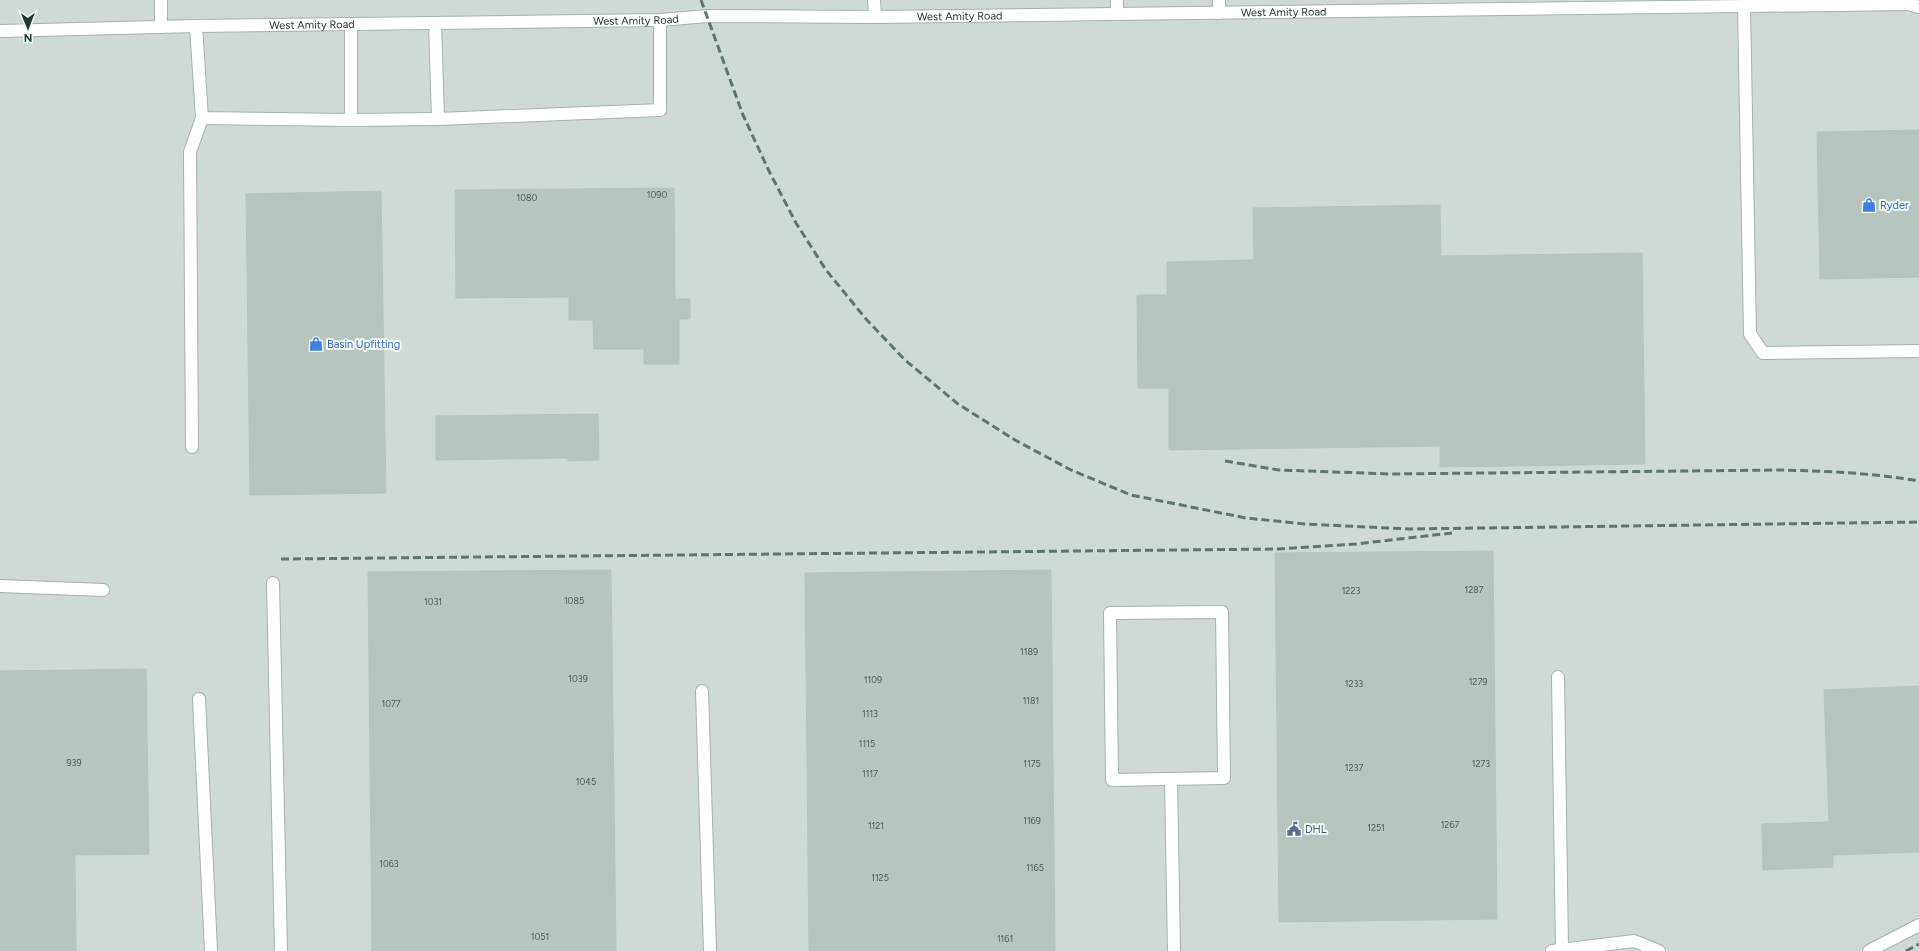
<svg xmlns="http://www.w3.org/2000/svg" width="1919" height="951" viewBox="0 0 1919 951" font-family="Figtree,sans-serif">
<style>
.built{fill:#d0dad4}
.building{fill:#b7c5be;stroke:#b5c4bb}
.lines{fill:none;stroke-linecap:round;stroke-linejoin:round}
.minor-casing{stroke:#a5b2ab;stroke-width:14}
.minor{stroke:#fff;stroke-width:12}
.rail{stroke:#5e766b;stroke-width:3;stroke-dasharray:8 4;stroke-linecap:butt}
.labels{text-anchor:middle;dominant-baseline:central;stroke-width:4;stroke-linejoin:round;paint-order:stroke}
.number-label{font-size:9px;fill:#495d54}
.street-label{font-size:11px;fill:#243a30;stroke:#f2f8f4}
.shop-label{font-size:11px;fill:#366cbe;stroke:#f2f8f4;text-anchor:start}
.service-label{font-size:11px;fill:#4e5e75;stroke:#f2f8f4;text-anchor:start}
</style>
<rect width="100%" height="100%" fill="#e2ebe5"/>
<!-- built -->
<path class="built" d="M 0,0 L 1919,0 L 1919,951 L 0,951 Z"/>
<!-- building -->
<path class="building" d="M 1919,130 L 1919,277 L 1820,279 L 1817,132 Z
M 674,188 L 675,299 L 690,299 L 690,319 L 679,319 L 679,364 L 644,364 L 644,349 L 594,349 L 593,320 L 569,320 L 569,297 L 456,298 L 455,190 Z
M 381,191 L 386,493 L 250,495 L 246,194 Z
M 1440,205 L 1441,256 L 1642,253 L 1645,464 L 1440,467 L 1440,446 L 1169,450 L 1169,388 L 1138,388 L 1137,295 L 1167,295 L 1167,262 L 1254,260 L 1253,208 Z
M 598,414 L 599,460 L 568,461 L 568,458 L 436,460 L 436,416 Z
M 1493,551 L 1497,919 L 1279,922 L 1275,553 Z
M 611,570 L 616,951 L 372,951 L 368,572 Z
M 1051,570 L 1055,951 L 809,951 L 805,573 Z
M 146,669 L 149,854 L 75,855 L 76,951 L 0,951 L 0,671 Z
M 1919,686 L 1919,852 L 1833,855 L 1833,867 L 1763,870 L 1762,824 L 1829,822 L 1824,690 Z"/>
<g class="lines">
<defs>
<g id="minor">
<path d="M 161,0 L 161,27"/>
<path d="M 874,0 L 875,17"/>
<path d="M 1117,0 L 1117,14"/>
<path d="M 1219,0 L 1219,13"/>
<path d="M 1744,6 L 1750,334 L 1763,353 L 1919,351"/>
<path d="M 435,23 L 438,119 L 660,110 L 660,20"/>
<path d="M 196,26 L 202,118 L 351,120 L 351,24"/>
<path id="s1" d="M 0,31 L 196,26 L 660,20 L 708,16 L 875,17 L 1909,4 L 1919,7"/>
<path d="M 351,120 L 438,119"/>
<path d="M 192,447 L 190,152 L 202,118"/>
<path d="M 273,583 L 281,951"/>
<path d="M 0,586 L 103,590"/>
<path d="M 1222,612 L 1224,778 L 1112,780 L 1110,613 Z"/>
<path d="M 1558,677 L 1562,950"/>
<path d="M 702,691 L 710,951"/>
<path d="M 199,699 L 211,951"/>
<path d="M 1171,779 L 1174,951"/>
<path d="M 1552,951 L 1634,941 L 1659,951"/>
<path d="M 1869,951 L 1919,925"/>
</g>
</defs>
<!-- minor casing -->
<use href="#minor" class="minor-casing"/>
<!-- minor -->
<use href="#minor" class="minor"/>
<!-- rail -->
<path class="rail" d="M 701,0 L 743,115 L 769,171 L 796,223 L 826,270 L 866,319 L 905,360 L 958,404 L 1015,440 L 1071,470 L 1131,495 L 1246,518 L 1305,524 L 1409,529 L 1919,522
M 1225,461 L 1279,470 L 1391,474 L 1779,470 C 1826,471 1873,473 1919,481
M 281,559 L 1278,549 L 1356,544 L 1452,533
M 1906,951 L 1919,944"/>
</g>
<!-- icons -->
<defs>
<symbol id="shop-bare" viewBox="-9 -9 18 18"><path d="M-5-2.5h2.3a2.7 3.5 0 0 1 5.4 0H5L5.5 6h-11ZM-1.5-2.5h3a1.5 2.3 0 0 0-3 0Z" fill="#3f7fe0" stroke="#f2f8f4" stroke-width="2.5" paint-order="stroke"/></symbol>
<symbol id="civic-bare" viewBox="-9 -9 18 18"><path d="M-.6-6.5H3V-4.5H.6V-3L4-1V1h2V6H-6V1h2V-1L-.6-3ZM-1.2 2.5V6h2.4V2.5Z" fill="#5c6f8a" stroke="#f2f8f4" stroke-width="2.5" paint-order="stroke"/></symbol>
</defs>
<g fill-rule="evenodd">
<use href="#shop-bare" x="1859" y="195" width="20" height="20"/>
<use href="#shop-bare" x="306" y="334" width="20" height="20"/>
<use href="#civic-bare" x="1284" y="819" width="20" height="20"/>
</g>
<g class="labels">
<!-- number labels -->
<g class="number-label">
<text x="657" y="194">1090</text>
<text x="527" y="197">1080</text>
<text x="1474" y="589">1287</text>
<text x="1351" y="590">1223</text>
<text x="574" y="600">1085</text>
<text x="433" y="601">1031</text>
<text x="1029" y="651">1189</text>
<text x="578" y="678">1039</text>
<text x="873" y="679">1109</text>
<text x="1478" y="681">1279</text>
<text x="1354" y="683">1233</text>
<text x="1031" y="700">1181</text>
<text x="391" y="703">1077</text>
<text x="870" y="713">1113</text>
<text x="867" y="743">1115</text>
<text x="74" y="762">939</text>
<text x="1032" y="763">1175</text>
<text x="1481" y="763">1273</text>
<text x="1354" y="767">1237</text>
<text x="870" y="773">1117</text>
<text x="586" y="781">1045</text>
<text x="1032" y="820">1169</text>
<text x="1450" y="824">1267</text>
<text x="876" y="825">1121</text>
<text x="1376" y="827">1251</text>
<text x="389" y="863">1063</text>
<text x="1035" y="867">1165</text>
<text x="880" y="877">1125</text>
<text x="540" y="936">1051</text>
<text x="1005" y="938">1161</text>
</g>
<!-- street labels -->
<g class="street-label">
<text stroke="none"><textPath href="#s1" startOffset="1284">West Amity Road</textPath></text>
<text stroke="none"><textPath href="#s1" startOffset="960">West Amity Road</textPath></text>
<text stroke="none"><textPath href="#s1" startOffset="636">West Amity Road</textPath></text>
<text stroke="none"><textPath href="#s1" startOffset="312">West Amity Road</textPath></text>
</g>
<!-- shop labels -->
<g class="shop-label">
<text x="1880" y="205">Ryder</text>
<text x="327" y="344">Basin Upfitting</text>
</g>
<!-- service labels -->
<g class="service-label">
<text x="1305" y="829">DHL</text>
</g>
</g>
<!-- north arrow -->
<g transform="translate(28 28) rotate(179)" stroke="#f2f8f4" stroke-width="3" paint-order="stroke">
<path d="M0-3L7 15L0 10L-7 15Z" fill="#243a30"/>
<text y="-6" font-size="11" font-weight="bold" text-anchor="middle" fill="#243a30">N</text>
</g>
</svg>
